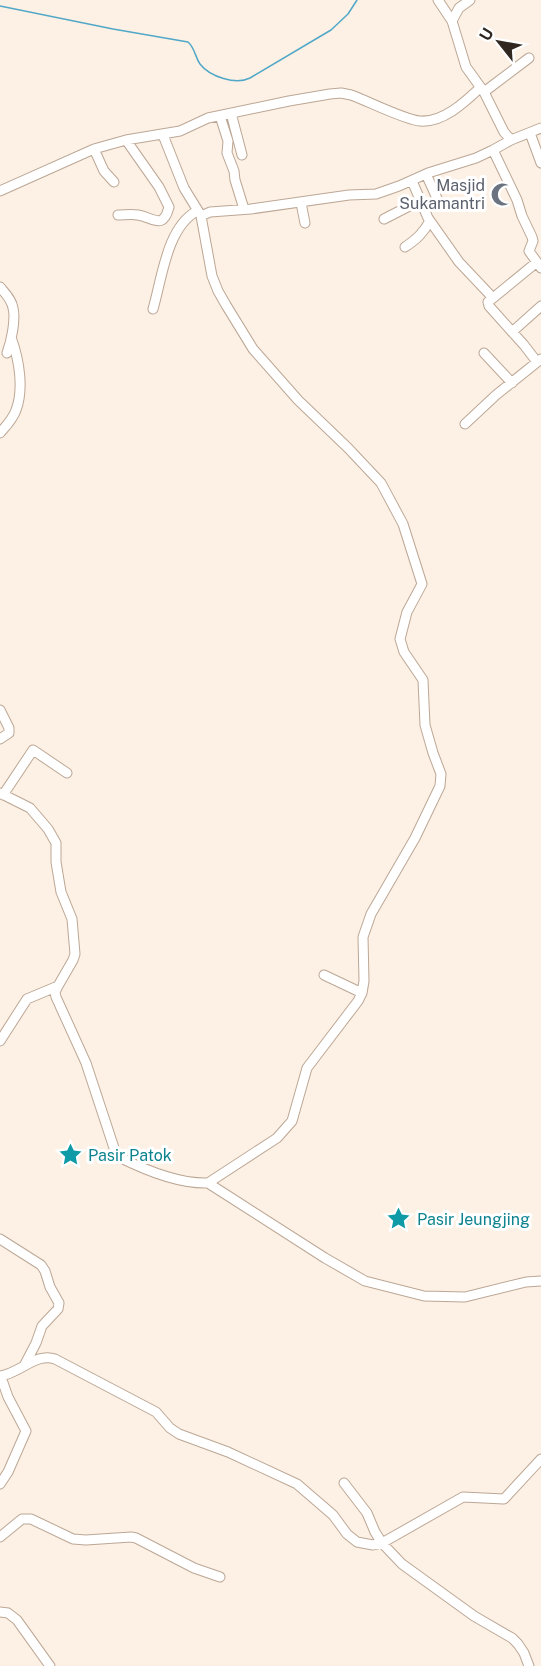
<svg xmlns="http://www.w3.org/2000/svg" width="541" height="1666" viewBox="0 0 541 1666" font-family="'Public Sans',sans-serif">
<style>
.lines{fill:none;stroke-linecap:round;stroke-linejoin:round}
.stream{stroke:#50a8c8;stroke-width:1.5}
.minor-casing{stroke:#bca795;stroke-width:11}
.minor{stroke:#fff;stroke-width:9}
.labels{text-anchor:middle;dominant-baseline:central;stroke-width:6;stroke-linejoin:round;paint-order:stroke}
.worship-label{font-size:16px;fill:#5b616d;stroke:#fff;text-anchor:end}
.culture-label{font-size:16px;fill:#0d838f;stroke:#fff;text-anchor:start}
</style>
<rect width="100%" height="100%" fill="#fdf0e4"/>
<g class="lines">
<!-- stream -->
<path class="stream" d="M 0,6 L 113,29 L 188,42 C 195,48 195,57 200,64 C 210,77 236,85 250,78 L 331,30 L 348,14 L 357,0"/>
<defs>
<path id="minor" d="M 438,0 L 452,21 L 466,67 L 484,92 L 504,132 L 511,140
M 452,21 L 459,8 L 470,0
M 484,92 L 529,58
M 231,113 L 242,155
M 220,116 L 228,141 L 227,153 L 234,171 L 235,180 L 244,209
M 541,128 L 511,140 L 493,150 L 517,200 L 522,216 L 532,237 L 533,241 L 529,251 L 541,268
M 530,133 L 541,163
M 163,135 L 184,188 L 200,214
M 94,149 L 104,171 L 114,182
M 426,174 L 440,205
M 412,181 L 428,218 L 459,262 L 493,298 L 488,302 L 489,306 L 524,345 L 537,362
M 0,191 L 94,149 L 126,140 L 180,131 L 208,118 L 289,101 L 330,94 L 341,93 L 351,95 C 368,101 405,120 420,121 C 443,123 465,102 480,88
M 301,203 L 305,223
M 118,215 C 124,215 132,214 138,215 C 154,218 163,230 169,207 L 159,187 L 126,140
M 384,219 L 419,201
M 405,247 C 417,239 423,233 430,221
M 0,287 C 5,293 12,300 13,308 C 16,320 11,342 7,353
M 493,298 L 537,262
M 153,309 C 162,278 167,227 197,211
M 512,332 L 541,306
M 484,353 L 512,383
M 465,424 L 496,395 L 541,359
M 0,433 C 6,426 13,419 16,410 C 24,389 19,360 12,340
M 0,710 L 9,728 L 9,733 L 0,739
M 0,793 L 30,808 L 48,829 L 56,843 L 56,862 L 61,892 L 72,919 L 75,954 L 73,960 L 58,986 L 55,992 L 56,997 L 86,1063 L 116,1154 L 119,1157 C 145,1170 179,1184 208,1183 L 325,1258 L 365,1281 L 424,1296 L 465,1297 L 526,1282 L 541,1281
M 3,795 L 33,750 L 67,773
M 324,975 L 362,993
M 0,1041 L 27,999 L 58,986
M 208,1183 L 277,1138 L 292,1121 L 307,1068 L 358,1001 L 362,993 L 364,981 L 363,937 L 371,914 L 415,838 L 440,786 L 441,774 L 433,753 L 425,725 L 423,680 L 404,652 L 400,639 L 407,612 L 422,584 L 403,524 L 381,483 L 348,448 L 298,400 L 253,349 L 226,305 L 218,291 L 212,276 L 201,216 L 210,212 L 251,209 L 349,195 L 376,194 L 399,186 L 428,173 L 476,158 L 493,150
M 0,1239 L 41,1265 L 45,1271 L 50,1287 L 59,1303 L 58,1309 L 42,1326 L 36,1343 L 24,1366
M 0,1376 C 19,1374 36,1352 55,1359 L 156,1412 L 170,1428 L 179,1434 L 228,1452 L 297,1484 L 333,1515 L 347,1534 L 357,1542 L 373,1545 L 382,1543 L 463,1497 L 504,1499 L 541,1459
M 344,1483 L 367,1513 L 375,1532 L 382,1543 L 402,1564 L 474,1616 L 512,1638 L 518,1644 L 524,1653 L 529,1666
M 0,1484 L 8,1472 L 26,1431 L 8,1397 L 1,1377
M 0,1537 L 22,1519 L 31,1519 L 73,1539 L 86,1540 L 131,1537 L 136,1538 L 194,1568 L 220,1577
M 0,1612 L 8,1613 L 17,1620 L 50,1666"/>
</defs>
<!-- minor casing -->
<use href="#minor" class="minor-casing"/>
<!-- minor -->
<use href="#minor" class="minor"/>
</g>
<!-- icons -->
<defs>
<symbol id="mosque-bare" viewBox="-9 -9 18 18"><path d="M3.5-4.9A6 6 0 1 0 3.5 4.9A5 5 0 1 1 3.5-4.9Z" fill="#6b7280" stroke="#fff" stroke-width="2.5" paint-order="stroke"/></symbol>
<symbol id="sight-bare" viewBox="-9 -9 18 18"><path d="M0-6L1.8-2.2L6-1.7L2.9 1.2L3.7 5.4L0 3.3L-3.7 5.4L-2.9 1.2L-6-1.7L-1.8-2.2Z" fill="#0f9aa8" stroke="#fff" stroke-width="2.5" paint-order="stroke"/></symbol>
</defs>
<g fill-rule="evenodd">
<use href="#mosque-bare" x="486" y="178" width="33" height="33"/>
<use href="#sight-bare" x="54" y="1138" width="33" height="33"/>
<use href="#sight-bare" x="382" y="1202" width="33" height="33"/>
</g>
<g class="labels">
<!-- worship labels -->
<g class="worship-label">
<text x="485" y="185">Masjid<tspan x="485" dy="18">Sukamantri</tspan></text>
</g>
<!-- culture labels -->
<g class="culture-label">
<text x="88" y="1155">Pasir Patok</text>
<text x="417" y="1219">Pasir Jeungjing</text>
</g>
</g>
<!-- north arrow -->
<g transform="translate(499 42) rotate(301)" stroke="#ffffff" stroke-width="4.5" paint-order="stroke">
<path d="M0-4.5L10 22L0 15L-10 22Z" fill="#2f2720"/>
<text y="-9" font-size="16" font-weight="bold" text-anchor="middle" fill="#2f2720">U</text>
</g>
</svg>
